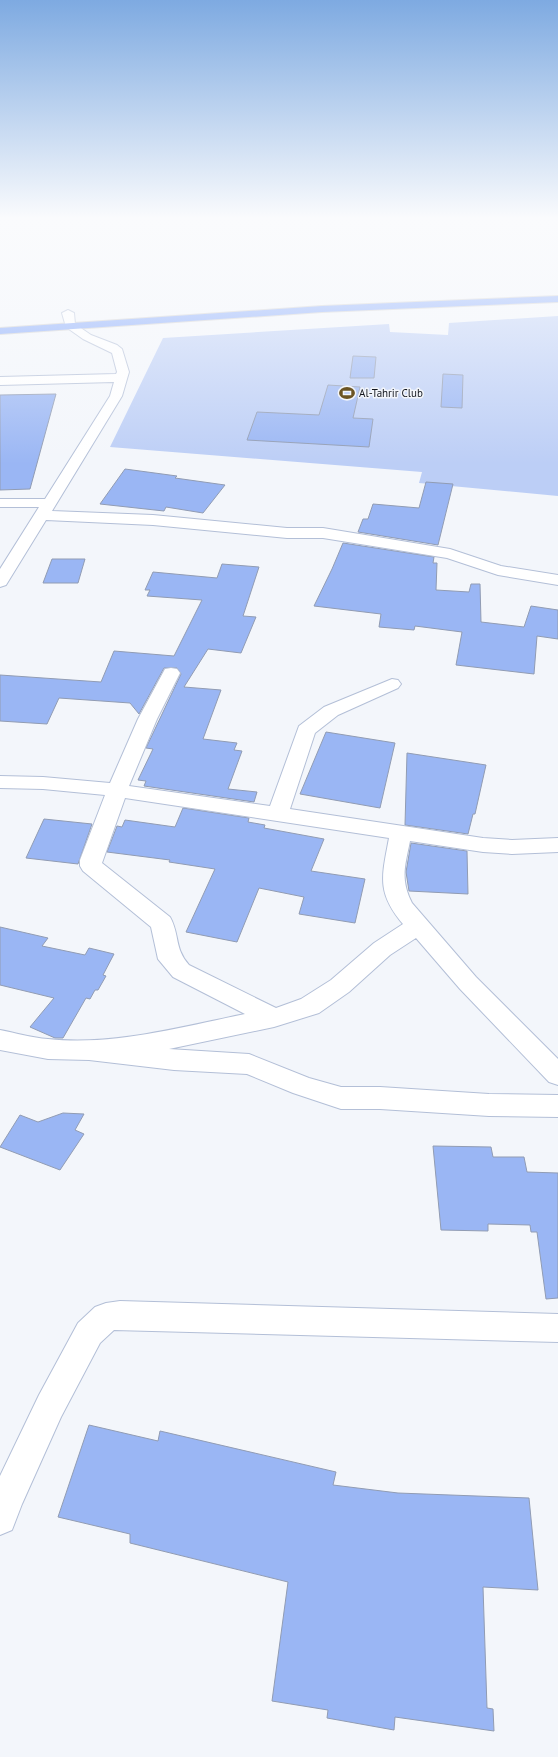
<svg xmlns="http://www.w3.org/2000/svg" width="558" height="1757" viewBox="0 0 558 1757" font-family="'PT Sans',sans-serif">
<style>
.green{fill:#bccef6}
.building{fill:#9ab6f4;stroke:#919cb3}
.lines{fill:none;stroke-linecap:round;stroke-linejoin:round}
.minor-casing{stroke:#b3bfd7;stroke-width:2}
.highway-casing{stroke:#d0d0d2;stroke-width:2}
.minor{fill:#fff;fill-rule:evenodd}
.highway{fill:#80a5fb;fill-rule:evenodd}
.labels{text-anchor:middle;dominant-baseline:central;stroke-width:3;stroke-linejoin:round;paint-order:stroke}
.far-poi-label{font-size:11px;fill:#12161e;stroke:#f3f6fb;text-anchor:start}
</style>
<rect width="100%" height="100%" fill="#f3f6fb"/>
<!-- green -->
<path class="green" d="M 558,316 L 558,496 L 419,483 L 422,472 L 110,447 L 163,338 L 389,324 L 390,332 L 448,335 L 449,323 Z"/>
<!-- building -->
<path class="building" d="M 353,356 L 376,357 L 374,378 L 350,378 Z
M 443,374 L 463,375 L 462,408 L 441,407 Z
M 328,385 L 360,387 L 353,418 L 373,419 L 369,447 L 247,440 L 257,412 L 319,415 Z
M 56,394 L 30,489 L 0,490 L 0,395 Z
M 125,469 L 177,476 L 175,478 L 225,485 L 203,513 L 166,507 L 164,511 L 100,504 Z
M 426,482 L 453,484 L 438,545 L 358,532 L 363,519 L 368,519 L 373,504 L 419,508 Z
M 343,543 L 434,557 L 433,563 L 437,563 L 436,590 L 469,592 L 471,584 L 480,584 L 481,622 L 524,627 L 531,606 L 558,610 L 558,639 L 537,636 L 534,674 L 456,665 L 462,632 L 415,626 L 414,630 L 379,627 L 381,614 L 314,606 L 332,569 Z
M 52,559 L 85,559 L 78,583 L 43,583 Z
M 222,564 L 259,567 L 243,616 L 256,617 L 241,653 L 208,649 L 184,687 L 221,690 L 203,739 L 237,743 L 234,750 L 242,751 L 228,789 L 257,792 L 254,802 L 144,786 L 146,781 L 138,780 L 153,749 L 146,748 L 181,674 L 177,668 L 164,668 L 139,714 L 130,703 L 59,698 L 47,724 L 0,721 L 0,675 L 101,682 L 114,651 L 174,656 L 202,600 L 147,596 L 150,590 L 145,590 L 153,572 L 217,578 Z
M 326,732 L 395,743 L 380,808 L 300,794 Z
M 407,753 L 486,765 L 475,814 L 473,814 L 468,834 L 405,825 Z
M 183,808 L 249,818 L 248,822 L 265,825 L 264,828 L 324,839 L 311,871 L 365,879 L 355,923 L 299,914 L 304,897 L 259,888 L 237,942 L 186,932 L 215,869 L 169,862 L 170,860 L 107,852 L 117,826 L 122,827 L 125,820 L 175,827 Z
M 44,819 L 92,824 L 78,864 L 26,858 Z
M 411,843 L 467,851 L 468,894 L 409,891 L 406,872 Z
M 0,927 L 48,938 L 42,946 L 85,955 L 89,948 L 114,954 L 103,975 L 106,976 L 98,990 L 95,990 L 90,999 L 86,998 L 63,1038 L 55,1038 L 30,1027 L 54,998 L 0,985 Z
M 63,1113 L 84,1114 L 75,1130 L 84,1134 L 60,1170 L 0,1147 L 20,1115 L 38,1122 Z
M 433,1146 L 491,1147 L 493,1157 L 524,1157 L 527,1172 L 558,1173 L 558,1298 L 546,1299 L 537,1232 L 531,1232 L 530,1225 L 488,1224 L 488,1231 L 441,1230 Z
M 89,1425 L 158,1441 L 160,1431 L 336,1472 L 333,1485 L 398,1493 L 529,1498 L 538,1590 L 483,1587 L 487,1708 L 493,1709 L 494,1731 L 395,1717 L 394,1730 L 327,1718 L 328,1710 L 272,1701 L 288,1582 L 130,1543 L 130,1534 L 58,1517 Z"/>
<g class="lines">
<defs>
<path id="minor" d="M 68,310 L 74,313 L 75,324 L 91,335 L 117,345 L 122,349 L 129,372 L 122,396 L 52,511 L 153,515 L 287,528 L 323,528 L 450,549 L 501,566 L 558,575 L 558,585 L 498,575 L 447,558 L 323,538 L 287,538 L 153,525 L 46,520 L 6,585 L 0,587 L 0,569 L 39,507 L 0,507 L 0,499 L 45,499 L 110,396 L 114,382 L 0,385 L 0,377 L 116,374 L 117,372 L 112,353 L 83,339 L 66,327 L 62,313 Z
M 171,668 L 177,669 L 180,673 L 157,719 L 129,786 L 270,806 L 299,726 L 324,707 L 392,679 L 398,680 L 401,684 L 398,688 L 338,715 L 315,733 L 290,809 L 483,838 L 512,840 L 558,838 L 558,852 L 512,854 L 483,852 L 410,841 C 405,866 400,879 412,903 L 476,977 L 558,1059 L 558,1085 L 549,1082 L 460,989 L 416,938 L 390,955 L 349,992 L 319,1013 L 274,1027 L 169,1049 L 249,1054 L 309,1078 L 341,1087 L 380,1087 L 489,1094 L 558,1095 L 558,1117 L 489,1116 L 380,1109 L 341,1109 L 293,1093 L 247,1074 L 174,1070 L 89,1060 L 48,1059 L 0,1050 L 0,1030 C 16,1033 32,1038 48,1039 C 114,1046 181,1027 245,1014 L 173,977 L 158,959 L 151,927 L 83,871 L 80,866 L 80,860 L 105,795 L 43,789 L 0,788 L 0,776 L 43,777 L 110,783 L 138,719 L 165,669 ZM 125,798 L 389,838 C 382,876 376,892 403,924 L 374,943 L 331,980 L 301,999 L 276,1008 L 189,965 C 174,948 180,935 170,917 L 102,863 Z
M 120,1301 L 558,1314 L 558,1342 L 114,1330 L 100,1343 L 61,1417 L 22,1504 L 12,1530 L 0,1535 L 0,1476 L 39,1395 L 78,1323 L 95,1307 L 106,1303 Z"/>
<path id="highway" d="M 558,296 L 558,302 L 322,312 L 0,334 L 0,328 L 322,306 Z"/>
</defs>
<!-- minor casing -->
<use href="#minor" class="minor-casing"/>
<!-- highway casing -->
<use href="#highway" class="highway-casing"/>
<!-- minor -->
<use href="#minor" class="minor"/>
<!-- highway -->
<use href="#highway" class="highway"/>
</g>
<!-- sky -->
<linearGradient id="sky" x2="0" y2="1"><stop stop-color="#7eaae1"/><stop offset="0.47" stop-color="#fafbfd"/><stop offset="1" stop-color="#fafbfd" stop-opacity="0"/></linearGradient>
<rect width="558" height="464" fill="url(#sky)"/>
<!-- icons -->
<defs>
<symbol id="stadium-bare" viewBox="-9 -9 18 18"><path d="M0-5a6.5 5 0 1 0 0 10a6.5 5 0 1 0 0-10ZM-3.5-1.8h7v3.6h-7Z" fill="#6b5525" stroke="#f3f6fb" stroke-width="2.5" paint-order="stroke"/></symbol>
</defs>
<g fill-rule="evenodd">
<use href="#stadium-bare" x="336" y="382" width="22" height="22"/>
</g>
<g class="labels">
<!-- far-poi labels -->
<g class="far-poi-label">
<text x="359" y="393">Al-Tahrir Club</text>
</g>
</g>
</svg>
